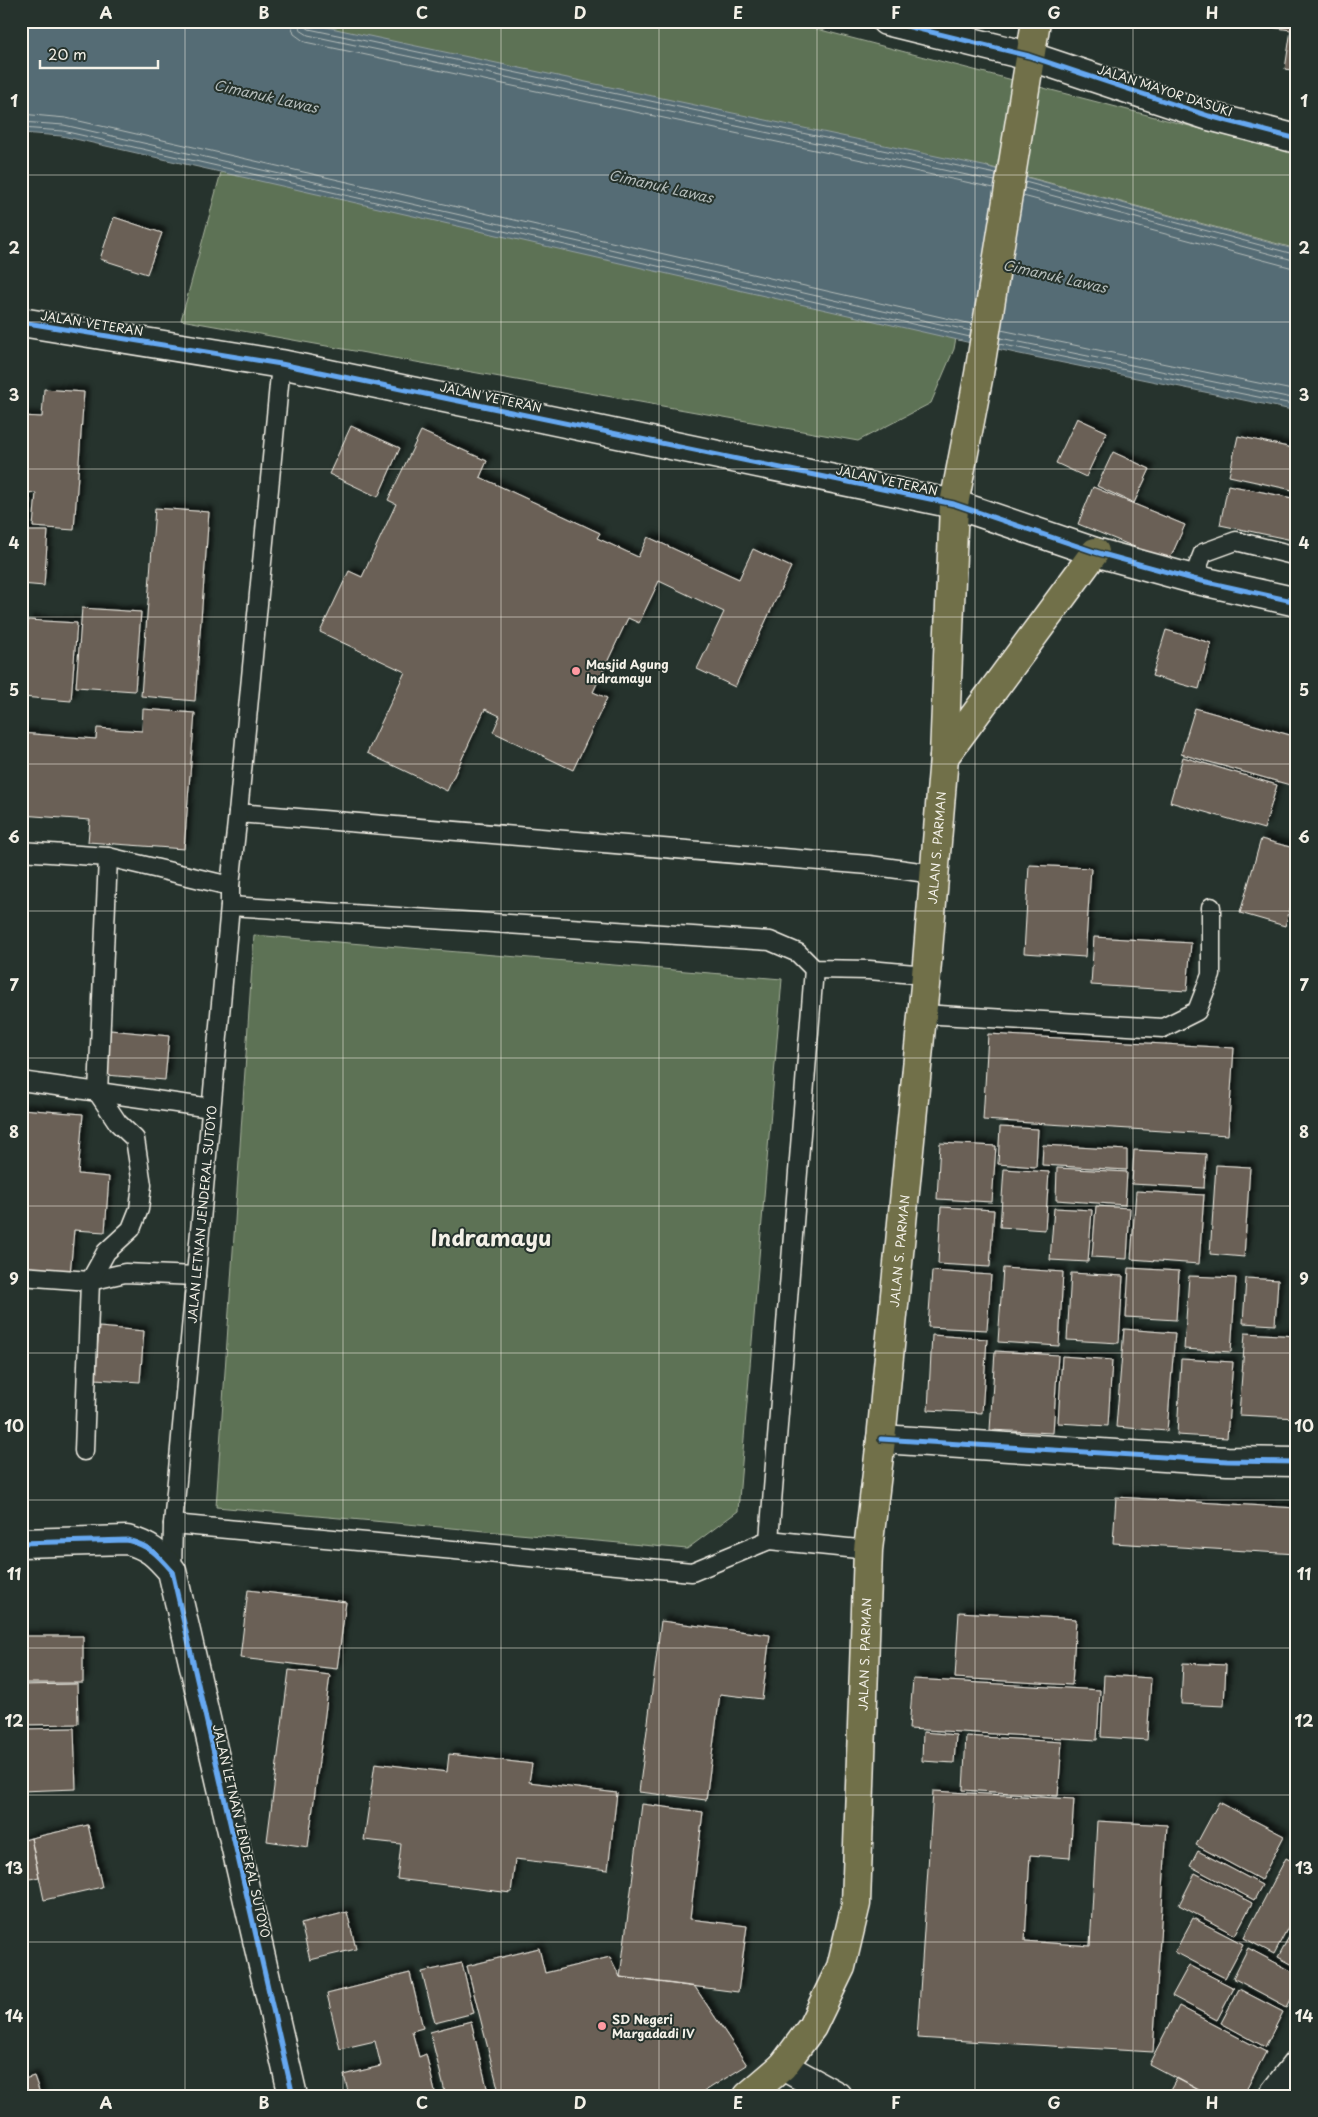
<svg xmlns="http://www.w3.org/2000/svg" width="1318" height="2117" viewBox="0 0 1318 2117" font-family="'Playpen Sans',sans-serif">
<style>
.green{fill:#5d7255;stroke:#a8b29e}
.water{fill:#556c74;stroke:#95a1a2}
.lines{fill:none;stroke-linecap:round;stroke-linejoin:round}
.shore{stroke:#b4bcba;stroke-width:1}
.building{fill:#6b6056;stroke:#f4f1e8;filter:url(#shadow)}
.lane-casing{stroke:#f4f1e8;stroke-width:21}
.street-casing{stroke:#f4f1e8;stroke-width:31}
.secondary-casing{stroke:#f4f1e8;stroke-width:31}
.primary-casing{stroke:#f4f1e8;stroke-width:31}
.lane{stroke:#26332d;stroke-width:18}
.street{stroke:#26332d;stroke-width:28}
.secondary{stroke:#26332d;stroke-width:28}
.primary{stroke:#71704a;stroke-width:28}
.cycleway-casing{stroke:#26332d;stroke-width:8}
.cycleway{stroke:#66a8f1;stroke-width:5}
.grid{fill:none;stroke:#f4f1e8;stroke-width:1;stroke-opacity:0.55}
.poi-dot{fill:#ff9aa2;stroke:#26332d;stroke-width:2}
.labels{text-anchor:middle;dominant-baseline:central;stroke-width:4;stroke-linejoin:round;paint-order:stroke}
.street-label{font-size:12px;fill:#f4f1e8;stroke:#26332d}
.poi-label{font-size:12px;font-weight:bold;fill:#f4f1e8;stroke:#26332d;text-anchor:start}
.water-label{font-size:14px;font-style:italic;fill:#b4bcba;stroke:#26332d}
.town-label{font-size:22px;font-weight:bold;fill:#f4f1e8;stroke:#26332d}
.neatline{fill:none;stroke:#f4f1e8;stroke-width:2}
.grid-label{font-size:16px;text-anchor:middle;font-weight:bold;fill:#f4f1e8}
</style>
<defs>
<filter id="shadow"><feDropShadow dx="4.5" dy="-4.5" stdDeviation="2.5" flood-color="#0009"/></filter>
</defs>
<rect width="100%" height="100%" fill="#26332d"/>
<filter id="ink" filterUnits="userSpaceOnUse"><feTurbulence type="fractalNoise" baseFrequency=".02" numOctaves="2"/><feDisplacementMap in="SourceGraphic" scale="10" xChannelSelector="R" yChannelSelector="G"/><feConvolveMatrix kernelMatrix="1 2 1 2 8 2 1 2 1" color-interpolation-filters="sRGB"/></filter>
<g filter="url(#ink)">
<!-- green -->
<path class="green" d="M 262,21 L 786,21 L 1297,154 L 1297,249 L 986,166 L 954,349 L 931,403 L 858,441 L 181,320 Z
M 254,935 L 782,979 L 738,1511 L 687,1549 L 216,1507 Z"/>
<!-- water -->
<path class="water" d="M 21,21 L 298,21 L 988,167 L 1297,250 L 1297,411 L 1015,353 L 62,136 L 21,133 Z"/>
<g class="lines">
<!-- shore -->
<path class="shore" d="M 290,21 L 294,34 L 305,42 L 994,188
M 298,21 L 300,30 L 308,35 L 995,181
M 304,21 L 305,26 L 309,29 L 996,174
M 21,114 L 66,118 L 972,324
M 21,122 L 64,125 L 971,331
M 21,128 L 63,131 L 970,337
M 1025,182 L 1297,255
M 1024,188 L 1297,261
M 1023,196 L 1297,269
M 1001,330 L 1297,391
M 1000,338 L 1297,399
M 999,344 L 1297,405"/>
</g>
<!-- building -->
<path class="building" d="M 1263,21 L 1297,21 L 1297,71 L 1285,69 L 1291,30 L 1263,26 Z
M 114,217 L 162,233 L 147,274 L 100,259 Z
M 44,389 L 84,392 L 74,530 L 33,527 L 36,493 L 21,492 L 21,416 L 42,417 Z
M 1077,418 L 1107,432 L 1086,477 L 1056,463 Z
M 351,426 L 400,448 L 378,497 L 329,474 Z
M 421,431 L 487,461 L 480,477 L 600,533 L 597,538 L 638,557 L 648,537 L 739,579 L 753,549 L 791,567 L 735,687 L 697,669 L 724,612 L 659,581 L 639,623 L 628,618 L 593,692 L 607,698 L 573,770 L 493,732 L 500,716 L 485,709 L 447,791 L 367,753 L 405,672 L 320,632 L 349,571 L 362,577 L 396,504 L 388,500 Z
M 1238,436 L 1297,449 L 1297,491 L 1229,476 Z
M 1113,452 L 1150,469 L 1134,503 L 1097,486 Z
M 1228,485 L 1297,499 L 1297,541 L 1220,525 Z
M 1093,487 L 1185,525 L 1169,561 L 1078,524 Z
M 21,499 L 30,499 L 28,531 L 48,531 L 44,586 L 21,584 Z
M 155,508 L 209,512 L 195,701 L 141,696 Z
M 82,608 L 141,612 L 135,691 L 76,687 Z
M 28,620 L 77,623 L 71,701 L 22,697 Z
M 1166,630 L 1211,643 L 1199,689 L 1152,676 Z
M 1195,708 L 1297,737 L 1297,787 L 1181,754 Z
M 143,709 L 195,713 L 184,849 L 88,842 L 90,820 L 21,815 L 21,733 L 96,739 L 97,728 L 142,731 Z
M 1183,757 L 1277,785 L 1264,829 L 1170,802 Z
M 1261,839 L 1297,849 L 1297,886 L 1285,926 L 1240,913 Z
M 1029,865 L 1091,868 L 1085,957 L 1024,953 Z
M 1094,937 L 1191,943 L 1187,991 L 1091,985 Z
M 110,1030 L 169,1036 L 165,1080 L 106,1075 Z
M 988,1034 L 1234,1048 L 1228,1135 L 983,1120 Z
M 21,1109 L 83,1114 L 78,1174 L 109,1177 L 105,1232 L 74,1230 L 70,1275 L 21,1272 Z
M 1000,1127 L 1038,1129 L 1036,1167 L 998,1164 Z
M 940,1143 L 996,1146 L 992,1202 L 937,1199 Z
M 1043,1145 L 1127,1150 L 1127,1170 L 1042,1165 Z
M 1134,1150 L 1206,1154 L 1204,1188 L 1132,1184 Z
M 1216,1165 L 1250,1167 L 1244,1257 L 1210,1254 Z
M 1057,1168 L 1127,1172 L 1125,1205 L 1056,1200 Z
M 1004,1169 L 1049,1172 L 1045,1230 L 1000,1227 Z
M 1136,1191 L 1204,1195 L 1199,1264 L 1131,1259 Z
M 1096,1206 L 1130,1208 L 1127,1259 L 1092,1257 Z
M 941,1207 L 994,1210 L 990,1267 L 938,1264 Z
M 1054,1208 L 1092,1210 L 1088,1262 L 1050,1260 Z
M 1003,1268 L 1063,1272 L 1059,1346 L 998,1342 Z
M 1129,1268 L 1179,1271 L 1176,1320 L 1126,1317 Z
M 932,1271 L 991,1275 L 987,1330 L 928,1327 Z
M 1071,1273 L 1123,1276 L 1119,1343 L 1067,1340 Z
M 1189,1276 L 1236,1278 L 1231,1352 L 1184,1349 Z
M 1246,1278 L 1278,1280 L 1275,1325 L 1243,1323 Z
M 99,1327 L 144,1331 L 140,1382 L 95,1379 Z
M 1124,1329 L 1175,1333 L 1167,1431 L 1116,1427 Z
M 1245,1333 L 1297,1336 L 1297,1418 L 1239,1415 Z
M 932,1335 L 987,1339 L 982,1413 L 928,1410 Z
M 995,1351 L 1058,1355 L 1053,1433 L 990,1430 Z
M 1062,1356 L 1112,1360 L 1108,1426 L 1058,1423 Z
M 1181,1359 L 1233,1362 L 1227,1438 L 1177,1435 Z
M 1116,1497 L 1297,1508 L 1297,1554 L 1113,1543 Z
M 248,1590 L 346,1602 L 337,1669 L 240,1658 Z
M 959,1612 L 1076,1619 L 1072,1685 L 955,1678 Z
M 661,1621 L 770,1635 L 762,1699 L 720,1694 L 706,1800 L 639,1792 Z
M 21,1636 L 83,1636 L 83,1683 L 21,1683 Z
M 1183,1663 L 1226,1665 L 1224,1706 L 1181,1704 Z
M 289,1670 L 330,1675 L 308,1847 L 267,1841 Z
M 1104,1675 L 1151,1678 L 1147,1740 L 1101,1737 Z
M 913,1679 L 1100,1690 L 1097,1740 L 909,1729 Z
M 77,1684 L 78,1724 L 21,1725 L 21,1685 Z
M 74,1728 L 76,1789 L 21,1791 L 21,1729 Z
M 923,1732 L 956,1735 L 954,1763 L 922,1761 Z
M 966,1736 L 1062,1742 L 1058,1796 L 963,1790 Z
M 449,1754 L 532,1764 L 529,1782 L 617,1793 L 608,1870 L 515,1859 L 511,1893 L 397,1879 L 401,1844 L 364,1840 L 375,1763 L 447,1772 Z
M 933,1791 L 1074,1799 L 1070,1858 L 1030,1855 L 1025,1941 L 1090,1946 L 1097,1821 L 1167,1825 L 1153,2052 L 917,2038 Z
M 1219,1802 L 1284,1836 L 1261,1880 L 1196,1845 Z
M 1297,1802 L 1297,1852 L 1294,1852 Z
M 642,1804 L 703,1812 L 690,1919 L 747,1926 L 738,1992 L 620,1977 Z
M 88,1825 L 102,1887 L 44,1900 L 31,1838 Z
M 31,1838 L 39,1877 L 21,1881 L 21,1841 Z
M 1198,1851 L 1262,1885 L 1254,1900 L 1190,1866 Z
M 1286,1858 L 1297,1864 L 1297,1910 L 1274,1954 L 1244,1938 Z
M 1195,1873 L 1252,1903 L 1235,1935 L 1179,1905 Z
M 347,1912 L 356,1949 L 310,1960 L 301,1924 Z
M 1193,1918 L 1243,1944 L 1225,1978 L 1175,1952 Z
M 1297,1922 L 1297,1967 L 1278,1957 Z
M 539,1948 L 545,1973 L 610,1957 L 620,1977 L 695,1987 L 747,2065 L 697,2096 L 500,2096 L 467,1966 Z
M 1248,1948 L 1297,1974 L 1297,1988 L 1287,2007 L 1233,1978 Z
M 462,1963 L 474,2013 L 435,2023 L 422,1972 Z
M 1189,1965 L 1234,1988 L 1217,2020 L 1172,1996 Z
M 410,1973 L 423,2028 L 412,2031 L 419,2057 L 426,2054 L 436,2096 L 349,2096 L 344,2075 L 381,2066 L 375,2041 L 340,2049 L 327,1994 Z
M 1239,1989 L 1283,2012 L 1265,2047 L 1221,2023 Z
M 1179,2006 L 1266,2052 L 1243,2096 L 1210,2096 L 1149,2064 Z
M 471,2021 L 489,2096 L 446,2096 L 430,2032 Z
M 34,2076 L 41,2096 L 21,2096 L 21,2080 Z
M 1177,2078 L 1210,2096 L 1167,2096 Z"/>
<g class="lines">
<defs>
<g id="lane">
<path d="M 281,364 L 238,813 L 869,865 L 934,874"/>
<path d="M 1193,579 L 1203,553 L 1236,541 L 1297,556"/>
<path d="M 21,851 L 108,857 L 230,886 L 238,813"/>
<path d="M 230,906 L 770,941 L 798,953 L 814,969 L 869,970 L 926,975"/>
<path d="M 922,1014 L 1163,1028 L 1197,1011 L 1211,975 L 1211,907"/>
<path d="M 21,1081 L 211,1108"/>
<path d="M 21,1276 L 90,1281 L 125,1273 L 196,1276"/>
<path d="M 84,1451 L 90,1281 L 106,1252 L 131,1229 L 139,1209 L 142,1185 L 135,1139 L 118,1123 L 98,1093 L 108,857"/>
<path d="M 173,1524 L 692,1572 L 769,1540 L 814,969"/>
<path d="M 769,1540 L 868,1550"/>
<path id="s1" d="M 172,1571 L 173,1524 L 230,906 L 230,886"/>
</g>
<path id="street" d="M 21,322 L 281,364 L 954,504 L 1095,552 L 1193,579 L 1297,602
M 881,1439 L 1227,1461 L 1297,1462
M 21,1543 L 127,1540 C 150,1546 157,1554 172,1571 L 293,2096
M 783,2066 L 837,2096
M 1272,2096 L 1297,2064"/>
<path id="secondary" d="M 886,21 L 1029,56 L 1209,116 L 1297,139"/>
<g id="primary">
<path d="M 944,757 L 1095,552"/>
<path id="s2" d="M 748,2096 L 783,2066 L 812,2027 L 841,1967 L 856,1904 L 868,1550 L 881,1439 L 926,975 L 944,757 L 954,504 L 979,374 L 1036,21"/>
</g>
</defs>
<!-- lane casing -->
<use href="#lane" class="lane-casing"/>
<!-- street casing -->
<use href="#street" class="street-casing"/>
<!-- secondary casing -->
<use href="#secondary" class="secondary-casing"/>
<!-- primary casing -->
<use href="#primary" class="primary-casing"/>
<!-- lane -->
<use href="#lane" class="lane"/>
<!-- street -->
<use href="#street" class="street"/>
<!-- secondary -->
<use href="#secondary" class="secondary"/>
<!-- primary -->
<use href="#primary" class="primary"/>
<defs>
<path id="cycleway" d="M 886,21 L 1029,56 L 1209,116 L 1297,139
M 21,322 L 281,364 L 954,504 L 1095,552 L 1193,579 L 1297,602
M 881,1439 L 1227,1461 L 1297,1462
M 21,1543 L 127,1540 C 150,1546 157,1554 172,1571 L 293,2096"/>
</defs>
<!-- cycleway casing -->
<use href="#cycleway" class="cycleway-casing"/>
<!-- cycleway -->
<use href="#cycleway" class="cycleway"/>
</g>
</g>
<!-- grid -->
<path class="grid" d="M 185,21 L 185,2096M 343,21 L 343,2096M 501,21 L 501,2096M 659,21 L 659,2096M 817,21 L 817,2096M 975,21 L 975,2096M 1133,21 L 1133,2096M 21,175 L 1297,175M 21,322 L 1297,322M 21,469 L 1297,469M 21,617 L 1297,617M 21,764 L 1297,764M 21,911 L 1297,911M 21,1058 L 1297,1058M 21,1206 L 1297,1206M 21,1353 L 1297,1353M 21,1500 L 1297,1500M 21,1648 L 1297,1648M 21,1795 L 1297,1795M 21,1942 L 1297,1942"/>
<!-- markers -->
<g class="poi-dot">
<circle cx="576" cy="671" r="5"/>
<circle cx="602" cy="2026" r="5"/>
</g>
<g class="labels">
<!-- street labels -->
<g class="street-label">
<text transform="translate(1165 90) rotate(18)">JALAN MAYOR DASUKI</text>
<text transform="translate(92 323) rotate(9)">JALAN VETERAN</text>
<text transform="translate(491 397) rotate(12)">JALAN VETERAN</text>
<text transform="translate(887 480) rotate(12)">JALAN VETERAN</text>
<text stroke="none"><textPath href="#s2" startOffset="1286">JALAN S. PARMAN</textPath></text>
<text stroke="none"><textPath href="#s1" startOffset="358">JALAN LETNAN JENDERAL SUTOYO</textPath></text>
<text stroke="none"><textPath href="#s2" startOffset="881">JALAN S. PARMAN</textPath></text>
<text stroke="none"><textPath href="#s2" startOffset="476">JALAN S. PARMAN</textPath></text>
<text transform="translate(242 1831) rotate(77)">JALAN LETNAN JENDERAL SUTOYO</text>
</g>
<!-- poi labels -->
<g class="poi-label">
<text x="586" y="664">Masjid Agung<tspan x="586" dy="14">Indramayu</tspan></text>
<text x="612" y="2019">SD Negeri<tspan x="612" dy="14">Margadadi IV</tspan></text>
</g>
<!-- water labels -->
<g class="water-label">
<text transform="translate(266 96) rotate(13)">Cimanuk Lawas</text>
<text transform="translate(661 186) rotate(13)">Cimanuk Lawas</text>
<text transform="translate(1055 276) rotate(13)">Cimanuk Lawas</text>
</g>
<!-- town labels -->
<g class="town-label">
<text x="491" y="1236">Indramayu</text>
</g>
</g>
<!-- margin -->
<rect width="1318" height="2117" fill="none" stroke="#26332d" stroke-width="55"/>
<!-- scale -->
<path d="M40 60v8h118v-8" fill="none" stroke="#f4f1e8" stroke-width="2.5"/>
<text x="48" y="60" font-size="15" fill="#f4f1e8" stroke="#26332d" stroke-width="4" paint-order="stroke">20 m</text>
<rect x="28" y="28" width="1262" height="2062" class="neatline"/>
<g class="grid-label">
<text x="106" y="19">A</text>
<text x="264" y="19">B</text>
<text x="422" y="19">C</text>
<text x="580" y="19">D</text>
<text x="738" y="19">E</text>
<text x="896" y="19">F</text>
<text x="1054" y="19">G</text>
<text x="1212" y="19">H</text>
<text x="14" y="107">1</text>
<text x="1304" y="107">1</text>
<text x="14" y="254">2</text>
<text x="1304" y="254">2</text>
<text x="14" y="401">3</text>
<text x="1304" y="401">3</text>
<text x="14" y="549">4</text>
<text x="1304" y="549">4</text>
<text x="14" y="696">5</text>
<text x="1304" y="696">5</text>
<text x="14" y="843">6</text>
<text x="1304" y="843">6</text>
<text x="14" y="991">7</text>
<text x="1304" y="991">7</text>
<text x="14" y="1138">8</text>
<text x="1304" y="1138">8</text>
<text x="14" y="1285">9</text>
<text x="1304" y="1285">9</text>
<text x="14" y="1432">10</text>
<text x="1304" y="1432">10</text>
<text x="14" y="1580">11</text>
<text x="1304" y="1580">11</text>
<text x="14" y="1727">12</text>
<text x="1304" y="1727">12</text>
<text x="14" y="1874">13</text>
<text x="1304" y="1874">13</text>
<text x="14" y="2022">14</text>
<text x="1304" y="2022">14</text>
<text x="106" y="2109">A</text>
<text x="264" y="2109">B</text>
<text x="422" y="2109">C</text>
<text x="580" y="2109">D</text>
<text x="738" y="2109">E</text>
<text x="896" y="2109">F</text>
<text x="1054" y="2109">G</text>
<text x="1212" y="2109">H</text>
</g>
</svg>
